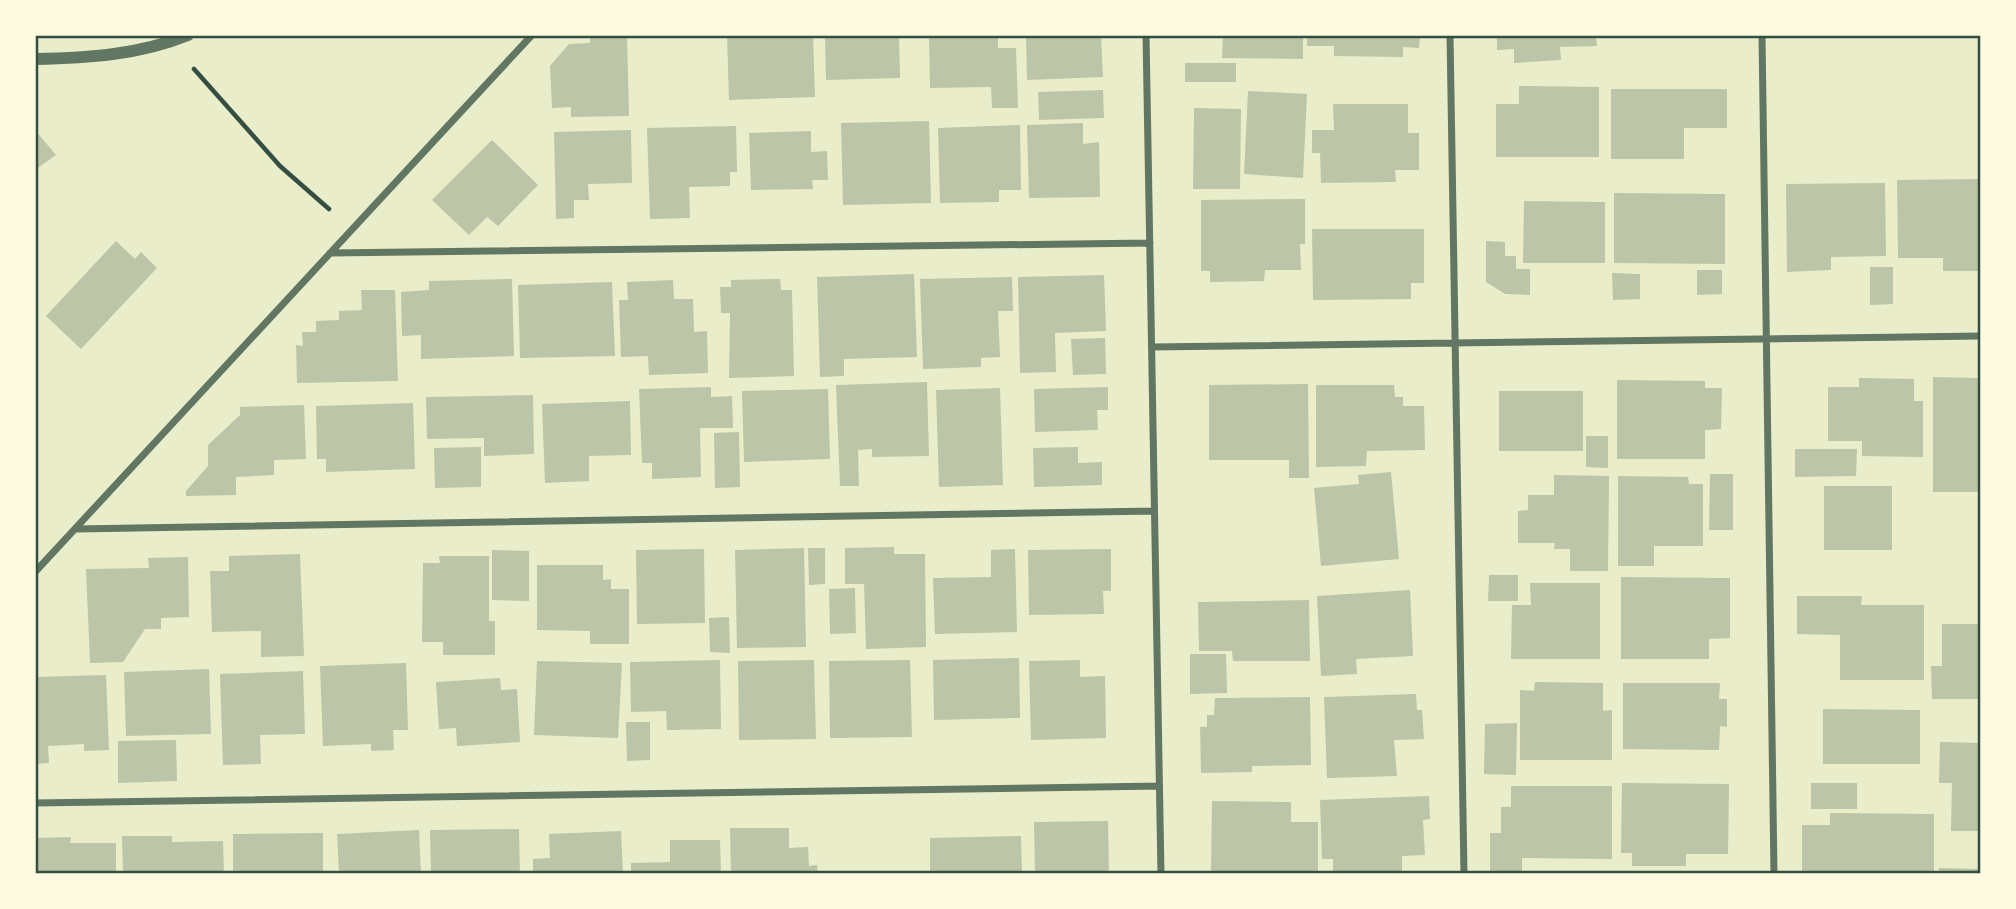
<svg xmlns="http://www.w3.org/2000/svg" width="2016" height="909" viewBox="0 0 2016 909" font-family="'Open Sans',sans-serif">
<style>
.building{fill:#bcc5a7}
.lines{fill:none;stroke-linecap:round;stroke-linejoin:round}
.path{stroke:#344e41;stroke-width:4.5}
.minor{stroke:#617663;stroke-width:7}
.tertiary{stroke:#617663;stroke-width:12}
.neatline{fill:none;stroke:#344e41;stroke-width:2.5}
</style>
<rect width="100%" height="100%" fill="#e9edc9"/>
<!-- building -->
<path class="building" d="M 590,35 L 627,35 L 629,116 L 571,117 L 571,107 L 552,108 L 550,66 L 569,44 L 590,43 Z
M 727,35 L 813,35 L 815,97 L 729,100 Z
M 825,35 L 899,35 L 900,78 L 826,80 Z
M 929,35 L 998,35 L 998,48 L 1016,48 L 1018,108 L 992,108 L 991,87 L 930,88 Z
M 1026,35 L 1101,35 L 1103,77 L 1027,80 Z
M 1223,35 L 1303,35 L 1303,59 L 1222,58 Z
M 1307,35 L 1420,35 L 1419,48 L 1403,47 L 1403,57 L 1334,56 L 1334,46 L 1307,46 Z
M 1497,35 L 1596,35 L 1597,46 L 1560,47 L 1561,60 L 1514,63 L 1514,49 L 1497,50 Z
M 1185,63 L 1236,63 L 1236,82 L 1185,82 Z
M 1519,86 L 1599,87 L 1599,157 L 1496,157 L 1496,104 L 1519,104 Z
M 1611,89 L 1727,89 L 1727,128 L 1684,128 L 1684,159 L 1611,159 Z
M 1103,90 L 1104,118 L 1039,120 L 1038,92 Z
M 1248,91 L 1307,94 L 1303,178 L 1244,174 Z
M 1333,104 L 1408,104 L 1408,133 L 1419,133 L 1419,170 L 1395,170 L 1396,182 L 1321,183 L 1320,153 L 1312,153 L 1312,130 L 1334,130 Z
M 1194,108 L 1241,109 L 1240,189 L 1193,189 Z
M 929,121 L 931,203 L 843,205 L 841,123 Z
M 1083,123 L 1083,144 L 1099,142 L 1100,197 L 1029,198 L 1027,125 Z
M 1020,125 L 1021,190 L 999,190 L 999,202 L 940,203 L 938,128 Z
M 736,126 L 737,172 L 730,172 L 730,186 L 689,187 L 690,218 L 650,219 L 647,128 Z
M 35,130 L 56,155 L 35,170 Z
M 631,130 L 632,183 L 588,184 L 589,200 L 574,200 L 574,218 L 556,219 L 554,132 Z
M 811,131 L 811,152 L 827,151 L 828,180 L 812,180 L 813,189 L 751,190 L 749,133 Z
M 492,140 L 538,185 L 498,226 L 487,217 L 469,235 L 432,200 Z
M 1981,179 L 1981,271 L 1943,271 L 1943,258 L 1898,258 L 1897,180 Z
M 1885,183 L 1886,256 L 1831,257 L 1831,270 L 1787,272 L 1786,184 Z
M 1614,193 L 1725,194 L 1725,264 L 1614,263 Z
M 1305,199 L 1305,244 L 1300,244 L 1301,270 L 1265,270 L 1264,281 L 1210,282 L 1210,271 L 1201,271 L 1201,200 Z
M 1524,201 L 1605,202 L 1605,263 L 1523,263 Z
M 1312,229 L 1424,229 L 1424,283 L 1411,283 L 1411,299 L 1313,300 Z
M 116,241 L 135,259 L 141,252 L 157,268 L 81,349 L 46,316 Z
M 1486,241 L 1505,242 L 1505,256 L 1516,256 L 1516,269 L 1530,269 L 1530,295 L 1505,294 L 1486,282 Z
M 1870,267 L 1893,267 L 1893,304 L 1870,305 Z
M 1697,270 L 1722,270 L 1722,294 L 1697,295 Z
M 1612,273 L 1640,274 L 1640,299 L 1613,300 Z
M 914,274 L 917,357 L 844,359 L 844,376 L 820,377 L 817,277 Z
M 1104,275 L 1106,331 L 1055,333 L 1056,372 L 1020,373 L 1018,277 Z
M 1012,277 L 1013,311 L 998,311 L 1000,357 L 981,358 L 981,367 L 923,369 L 920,279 Z
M 512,279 L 514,356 L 421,359 L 421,335 L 402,336 L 401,292 L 429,290 L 429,281 Z
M 780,279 L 781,290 L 792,290 L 794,376 L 729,378 L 730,313 L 721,313 L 720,287 L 731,287 L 731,280 Z
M 673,280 L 674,299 L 693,299 L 694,332 L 707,331 L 708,373 L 649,375 L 648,356 L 621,357 L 619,300 L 628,300 L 627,282 Z
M 612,282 L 615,356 L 520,358 L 518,285 Z
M 361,290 L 395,290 L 398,381 L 297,383 L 296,345 L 303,346 L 302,332 L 316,332 L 316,321 L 339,320 L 339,311 L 362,310 Z
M 1105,338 L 1106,374 L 1073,375 L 1071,339 Z
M 1933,377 L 1981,378 L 1981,492 L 1933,492 Z
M 1859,378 L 1914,379 L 1914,401 L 1923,401 L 1923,457 L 1862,456 L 1862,441 L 1828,441 L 1828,387 L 1859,387 Z
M 1617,380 L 1705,381 L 1705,388 L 1722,388 L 1721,429 L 1705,430 L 1705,459 L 1617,459 Z
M 927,382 L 929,456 L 872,457 L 872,449 L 858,450 L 859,486 L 840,486 L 836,385 Z
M 1308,384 L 1309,478 L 1289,478 L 1289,460 L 1209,460 L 1209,385 Z
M 1316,385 L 1394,385 L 1395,397 L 1403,397 L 1403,406 L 1424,406 L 1425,450 L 1367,451 L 1366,466 L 1316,467 Z
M 711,387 L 711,397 L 732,396 L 733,428 L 700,428 L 701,477 L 652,479 L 652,463 L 642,463 L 639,389 Z
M 1108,387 L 1108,410 L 1097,410 L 1098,430 L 1035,432 L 1034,389 Z
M 1000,388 L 1003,485 L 939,487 L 936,390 Z
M 828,389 L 830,459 L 744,462 L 742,391 Z
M 1499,391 L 1583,391 L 1583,451 L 1499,451 Z
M 533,395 L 534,454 L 484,456 L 484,438 L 427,439 L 426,397 Z
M 630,401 L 631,455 L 589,456 L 589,481 L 545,483 L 542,404 Z
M 413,403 L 415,469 L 326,472 L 326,459 L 317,459 L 316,406 Z
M 304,405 L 306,459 L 274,460 L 274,475 L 236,477 L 236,495 L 186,496 L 186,491 L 208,466 L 208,445 L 240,415 L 240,407 Z
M 739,432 L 740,487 L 715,488 L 714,433 Z
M 1586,436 L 1608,436 L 1608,468 L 1586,467 Z
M 481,447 L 481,487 L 435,488 L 434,448 Z
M 1078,447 L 1078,463 L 1102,462 L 1102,485 L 1034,487 L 1033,448 Z
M 1795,449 L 1857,449 L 1856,476 L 1795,477 Z
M 1391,472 L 1399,559 L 1321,566 L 1314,488 L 1359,484 L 1358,475 Z
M 1710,474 L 1733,474 L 1733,530 L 1709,530 Z
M 1554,475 L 1609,476 L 1608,571 L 1570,571 L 1570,549 L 1554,549 L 1555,543 L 1518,543 L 1518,511 L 1528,510 L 1528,495 L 1554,495 Z
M 1618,476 L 1688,477 L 1689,484 L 1703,484 L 1703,546 L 1654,546 L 1654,566 L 1618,566 Z
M 1824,486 L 1892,486 L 1892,550 L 1824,550 Z
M 894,547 L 894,554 L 925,554 L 926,647 L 866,649 L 864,584 L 845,584 L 845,548 Z
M 804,548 L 806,647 L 737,648 L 735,550 Z
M 808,548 L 825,548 L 825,584 L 809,585 Z
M 704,549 L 705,623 L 637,624 L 636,550 Z
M 1015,549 L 1017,632 L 935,634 L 933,578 L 991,577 L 991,550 Z
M 1111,549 L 1111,591 L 1103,591 L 1104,614 L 1029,615 L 1028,550 Z
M 492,550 L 529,551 L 529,601 L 492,600 Z
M 300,554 L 304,656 L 261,657 L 261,631 L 212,632 L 210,571 L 229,571 L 229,556 Z
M 439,556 L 489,556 L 489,621 L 495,621 L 495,655 L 443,655 L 443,642 L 422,642 L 423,563 L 440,563 Z
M 188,557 L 189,617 L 161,618 L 161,629 L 145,629 L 123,662 L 90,663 L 86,569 L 149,568 L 148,558 Z
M 537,565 L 603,565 L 603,580 L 611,579 L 611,589 L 629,589 L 629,644 L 590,644 L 590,631 L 537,630 Z
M 1489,575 L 1518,575 L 1518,601 L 1488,601 Z
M 1621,577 L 1730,578 L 1730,638 L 1709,639 L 1709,659 L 1621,659 Z
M 1530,583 L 1600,583 L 1600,659 L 1511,659 L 1512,605 L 1531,605 Z
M 855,588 L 856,633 L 830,634 L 829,589 Z
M 1410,590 L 1413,656 L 1356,659 L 1357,674 L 1321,676 L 1317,596 Z
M 1797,596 L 1862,596 L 1861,605 L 1924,605 L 1924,680 L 1840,680 L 1840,635 L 1797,634 Z
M 1309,600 L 1310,661 L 1233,661 L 1232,651 L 1199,651 L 1198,602 Z
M 729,617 L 730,653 L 710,652 L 709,618 Z
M 1942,624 L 1981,624 L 1981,699 L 1932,699 L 1931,666 L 1942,666 Z
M 1190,654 L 1226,654 L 1227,693 L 1190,694 Z
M 1019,658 L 1020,718 L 934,720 L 933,660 Z
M 720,660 L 721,729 L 667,730 L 666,711 L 631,712 L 630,662 Z
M 814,660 L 816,739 L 739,740 L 738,661 Z
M 910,660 L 912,737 L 830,738 L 829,661 Z
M 1080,660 L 1080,677 L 1105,676 L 1106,738 L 1031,740 L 1029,661 Z
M 537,661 L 622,663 L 618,738 L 534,735 Z
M 406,663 L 408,730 L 393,730 L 394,750 L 371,751 L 371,744 L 323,746 L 320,666 Z
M 209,669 L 211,734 L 126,736 L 124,672 Z
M 303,671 L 305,734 L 260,735 L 261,764 L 223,765 L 220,674 Z
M 106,675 L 109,750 L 84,751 L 84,744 L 48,746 L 49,763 L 35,764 L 35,677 Z
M 500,678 L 501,690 L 517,689 L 520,742 L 457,746 L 456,728 L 439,729 L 436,682 Z
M 1535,682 L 1603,683 L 1603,711 L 1612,710 L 1612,760 L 1520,760 L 1520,690 L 1534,691 Z
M 1623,683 L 1720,683 L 1719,699 L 1727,699 L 1727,727 L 1720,726 L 1719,750 L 1623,749 Z
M 1416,694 L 1417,710 L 1422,710 L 1424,739 L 1394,740 L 1397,776 L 1327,778 L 1324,697 Z
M 1310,697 L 1311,765 L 1252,766 L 1252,772 L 1201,773 L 1200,727 L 1207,727 L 1207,715 L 1214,715 L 1215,698 Z
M 1823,709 L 1920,710 L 1920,764 L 1823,764 Z
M 626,722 L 650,722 L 650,760 L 627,761 Z
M 1517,723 L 1516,775 L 1484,774 L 1485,724 Z
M 176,740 L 177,781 L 118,783 L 118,741 Z
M 1940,742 L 1981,743 L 1981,831 L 1951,831 L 1952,783 L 1939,783 Z
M 1622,783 L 1729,784 L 1728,854 L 1686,854 L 1686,866 L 1632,866 L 1632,853 L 1621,853 Z
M 1811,783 L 1857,783 L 1857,809 L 1811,809 Z
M 1511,786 L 1612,786 L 1612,859 L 1522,858 L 1522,874 L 1490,874 L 1490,833 L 1501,833 L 1501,807 L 1511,807 Z
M 1429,796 L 1430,819 L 1423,820 L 1425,855 L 1402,856 L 1402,874 L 1333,874 L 1333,859 L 1322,859 L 1320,800 Z
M 1212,801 L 1291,802 L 1291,822 L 1318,822 L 1318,872 L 1211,872 Z
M 1830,813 L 1934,814 L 1934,874 L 1802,874 L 1802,825 L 1830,825 Z
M 1108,821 L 1109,874 L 1035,874 L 1034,822 Z
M 730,828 L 789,828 L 789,848 L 808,847 L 809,866 L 817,865 L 818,874 L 731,874 Z
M 519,829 L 520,874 L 431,874 L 430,830 Z
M 419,830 L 421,874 L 339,874 L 337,834 Z
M 621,831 L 623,874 L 533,874 L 533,859 L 550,858 L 549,834 Z
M 323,833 L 323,874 L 233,874 L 233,834 Z
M 122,836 L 172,836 L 172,842 L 223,841 L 224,874 L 123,874 Z
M 1021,836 L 1022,874 L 930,874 L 930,838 Z
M 71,837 L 70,843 L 116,843 L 116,874 L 35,874 L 35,838 Z
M 670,840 L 720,840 L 721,874 L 631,874 L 631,863 L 670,862 Z
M 1939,868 L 1981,869 L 1981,874 L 1939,874 Z"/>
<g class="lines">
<!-- path -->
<path class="path" d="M 194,69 L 280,166 L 329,209"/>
<!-- minor -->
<path class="minor" d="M 1146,35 L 1161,874
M 1450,35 L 1464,874
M 1762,35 L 1774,874
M 330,253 L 1150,243
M 1152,347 L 1981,336
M 75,529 L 1154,511
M 35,572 L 532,35
M 35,803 L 1159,786"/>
<!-- tertiary -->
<path class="tertiary" d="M 35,59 C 87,58 139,55 188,35"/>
</g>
<!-- border -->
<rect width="2016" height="909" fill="none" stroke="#fefae0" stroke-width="74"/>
<rect x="37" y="37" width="1942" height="835" class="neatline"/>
</svg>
